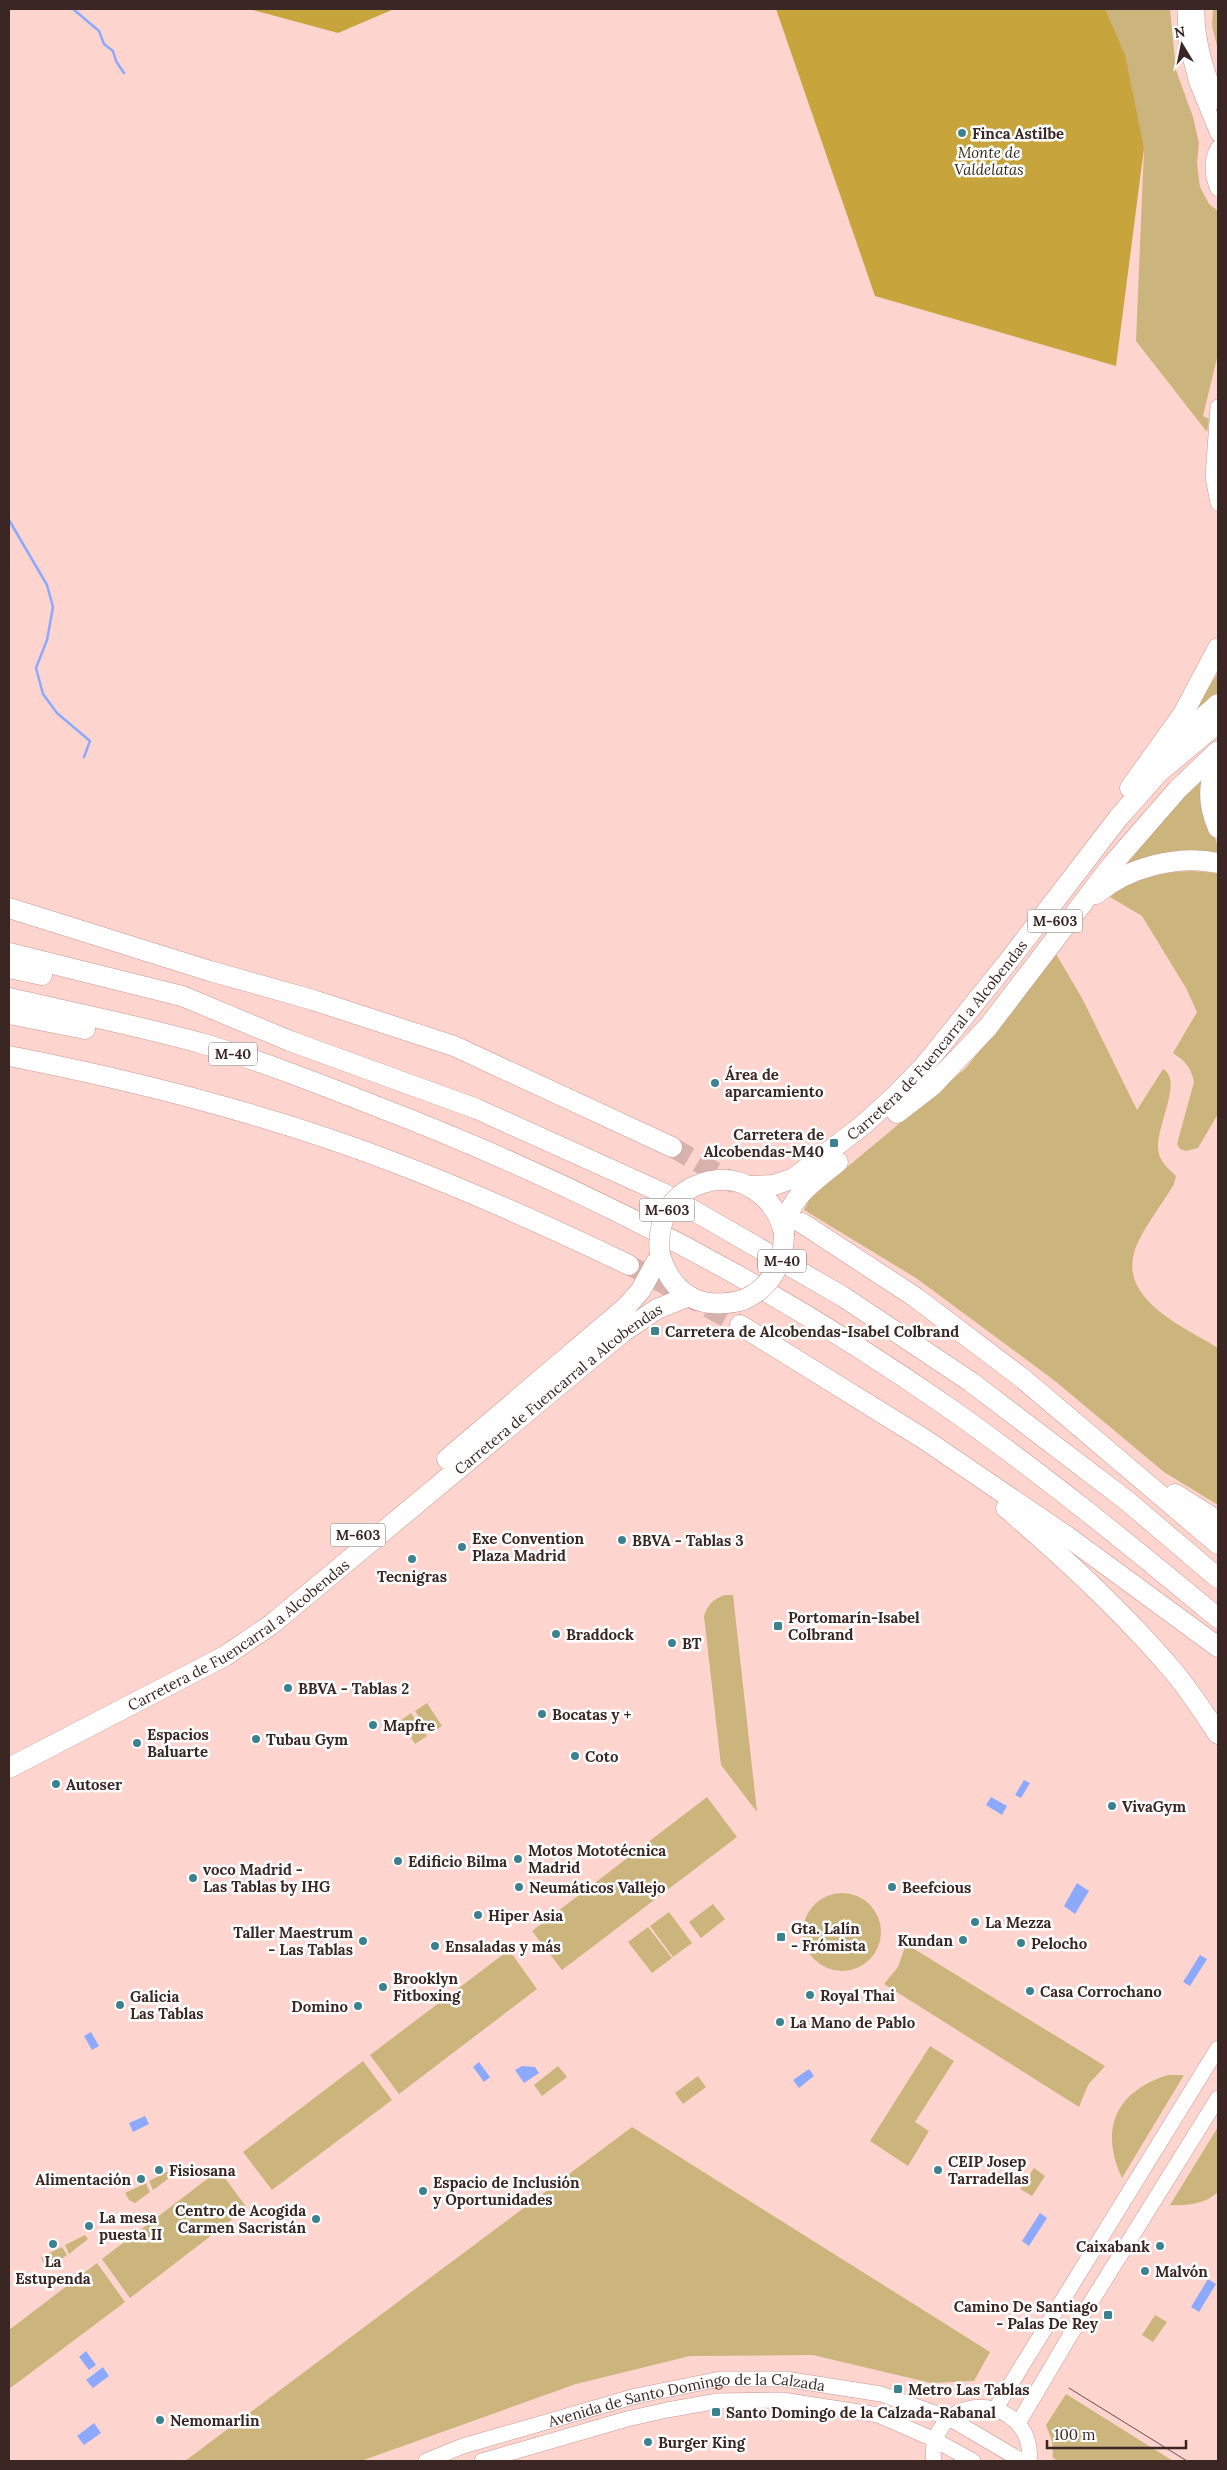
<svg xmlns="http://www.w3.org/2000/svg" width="1227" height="2470" viewBox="0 0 1227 2470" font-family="Lora,serif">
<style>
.green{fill:#cbb57c}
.forest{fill:#c8a43d}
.water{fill:#8da9fd}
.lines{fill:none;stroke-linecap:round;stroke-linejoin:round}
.stream{stroke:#8da9fd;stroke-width:2.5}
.highway-tunnel{stroke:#d7b2ac;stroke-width:20;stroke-dasharray:20 10;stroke-linecap:butt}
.secondary-casing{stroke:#c7978f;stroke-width:16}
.highway-casing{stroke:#c7978f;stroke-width:21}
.secondary{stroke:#fff;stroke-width:15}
.highway{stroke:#fff;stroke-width:20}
.tram{stroke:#664e4a;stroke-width:1}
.highway-bridge-casing{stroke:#c7978f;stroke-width:21;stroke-linecap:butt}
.highway-bridge{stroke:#fff;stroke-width:20}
.poi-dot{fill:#3c828e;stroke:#fff;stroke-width:2}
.labels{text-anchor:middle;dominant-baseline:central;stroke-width:5;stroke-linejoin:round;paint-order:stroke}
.shield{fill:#fff;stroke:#756866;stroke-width:1}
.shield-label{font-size:14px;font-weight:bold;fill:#3a2724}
.poi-label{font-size:15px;font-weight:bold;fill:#3a2724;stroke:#fff;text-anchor:start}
.park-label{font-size:15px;font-style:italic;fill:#302a18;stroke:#fff}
.street-label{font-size:15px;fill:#3a2724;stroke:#fff}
</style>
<rect width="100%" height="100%" fill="#fed5ce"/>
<!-- green -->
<path class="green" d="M 1105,9 L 1170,9 L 1176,70 L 1193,117 L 1199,143 L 1197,163 L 1200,187 L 1209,204 L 1218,211 L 1218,354 L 1203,416 L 1209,419 L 1207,432 L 1136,341 L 1144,148 Z
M 1213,9 L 1218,9 L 1218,50 L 1212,26 Z
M 1218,673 L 1218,694 L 1188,718 Z
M 1206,771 C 1203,785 1198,799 1203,814 C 1208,832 1218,833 1218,854 C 1178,850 1163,853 1124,865 Z
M 1192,871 L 1218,873 L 1218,1114 L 1198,1148 L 1186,1151 L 1180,1149 L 1177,1144 L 1194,1082 C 1191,1067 1185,1061 1173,1053 L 1197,1012 L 1186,988 L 1142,916 L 1110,897 C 1136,877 1160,872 1192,871 Z
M 1056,954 L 1082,998 L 1137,1110 L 1163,1069 C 1185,1081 1152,1132 1159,1154 C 1161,1163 1170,1170 1176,1176 L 1174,1184 C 1163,1203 1141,1231 1135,1250 C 1118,1300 1185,1327 1218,1348 L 1218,1505 L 1164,1472 L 1055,1381 L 916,1278 L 804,1210 L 810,1198 L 966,1068 Z
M 725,1595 L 733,1595 L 757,1812 L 721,1765 L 704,1616 C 708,1604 713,1599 725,1595 Z
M 427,1703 L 442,1726 L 430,1734 L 415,1711 Z
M 411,1713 L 427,1736 L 415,1744 L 400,1721 Z
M 707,1797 L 737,1837 L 562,1970 L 532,1931 Z
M803 1932a39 39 0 1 1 78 0a39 39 0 1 1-78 0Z
M 713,1904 L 725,1919 L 701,1938 L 689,1922 Z
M 669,1912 L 692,1943 L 673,1957 L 650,1926 Z
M 648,1927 L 672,1958 L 652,1973 L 628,1942 Z
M 906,1944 L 1105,2066 L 1088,2085 L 1079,2107 L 884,1984 L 898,1967 Z
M 509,1950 L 537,1989 L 399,2094 L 370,2055 Z
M 930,2046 L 954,2061 L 915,2122 L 929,2131 L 908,2166 L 870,2141 Z
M 363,2061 L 392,2100 L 272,2190 L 243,2152 Z
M 558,2066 L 567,2077 L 542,2096 L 534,2085 Z
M 1168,2075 L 1184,2075 L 1122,2178 C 1099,2129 1116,2091 1168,2075 Z
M 698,2076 L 706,2087 L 683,2104 L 675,2093 Z
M 632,2127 L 990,2352 L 974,2381 L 931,2383 L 813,2355 L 690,2356 L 576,2384 L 361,2461 L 185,2461 Z
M 1218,2127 L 1218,2192 C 1205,2204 1187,2206 1170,2205 Z
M 1034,2168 L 1045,2176 L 1032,2196 L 1020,2189 Z
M 219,2170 L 247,2208 L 130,2298 L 102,2259 Z
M 169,2171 L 172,2176 L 153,2190 L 149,2181 Z
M 146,2183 L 150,2192 L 135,2203 L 129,2200 L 125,2193 Z
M 85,2235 L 88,2239 L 69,2254 L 65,2245 Z
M 62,2247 L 67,2255 L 52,2266 L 43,2262 L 41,2257 Z
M 97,2263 L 125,2302 L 9,2389 L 9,2330 Z
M 1155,2315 L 1167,2322 L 1153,2342 L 1142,2335 Z
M 1066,2394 L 1173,2461 L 1058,2461 L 1053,2458 L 1052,2441 L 1046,2425 Z"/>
<!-- forest -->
<path class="forest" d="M 249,9 L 394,9 L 338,33 Z
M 776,9 L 1105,9 L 1125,55 L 1144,148 L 1116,366 L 875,296 Z"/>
<!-- water -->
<path class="water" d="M 1024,1780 L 1030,1783 L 1021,1798 L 1015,1795 Z
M 991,1797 L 1007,1806 L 1002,1815 L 986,1805 Z
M 1077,1883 L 1089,1891 L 1075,1914 L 1064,1906 Z
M 1200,1955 L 1207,1959 L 1190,1986 L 1183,1982 Z
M 91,2032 L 99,2046 L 92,2050 L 84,2036 Z
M 479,2062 L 490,2077 L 484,2082 L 473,2067 Z
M 522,2066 L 535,2067 L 539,2073 L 524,2083 L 515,2070 Z
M 809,2069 L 814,2076 L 799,2088 L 793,2080 Z
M 145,2116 L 149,2124 L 133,2132 L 129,2123 Z
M 56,2173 L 60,2181 L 44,2189 L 40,2181 Z
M 1040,2213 L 1047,2218 L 1029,2246 L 1022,2241 Z
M 1208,2279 L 1216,2284 L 1199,2312 L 1191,2307 Z
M 86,2351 L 96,2365 L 89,2370 L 79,2357 Z
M 103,2367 L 109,2376 L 93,2388 L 86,2380 Z
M 94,2423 L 101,2433 L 84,2445 L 77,2436 Z"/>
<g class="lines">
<!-- stream -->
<path class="stream" d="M 73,9 L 99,31 L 104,44 L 113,51 L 116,61 L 124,73
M 9,520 L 47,585 L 53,607 L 47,640 L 36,668 L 43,694 L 57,713 L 90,741 L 84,757"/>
<!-- highway-tunnel -->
<path class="highway-tunnel" d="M 672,1147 L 736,1184
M 629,1265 L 740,1325"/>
<defs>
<g id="secondary">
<path d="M 1185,9 L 1186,41 L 1197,83 L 1218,134"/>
<path d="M 1197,9 C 1196,41 1207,72 1218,102"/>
<path d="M 1218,148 C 1210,162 1212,175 1218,189"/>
<path d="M 1218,407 L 1213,477 L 1218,503"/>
<path d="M 996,2408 L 1218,2048"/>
<path d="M 1019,2422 L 1068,2339 L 1218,2098"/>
<path id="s1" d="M 426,2461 L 463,2446 L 636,2396 L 720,2379 L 785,2379 L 881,2394 L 949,2418 L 1022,2461"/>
<path d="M 482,2461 L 627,2419 L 667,2410 L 718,2401 L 782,2400 L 878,2415 L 935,2440 L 973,2461"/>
<path d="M 934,2461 C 932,2453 934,2442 937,2435 C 960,2386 1036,2407 1029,2461"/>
</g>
<g id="highway">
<path d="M 1173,744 L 1218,704"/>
<path d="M 1218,764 C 1206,785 1209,807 1218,828"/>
<path d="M 1130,788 L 1183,714 L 1218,648"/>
<path d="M 1096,894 C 1127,868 1178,854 1218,863"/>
<path d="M 9,908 L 210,971 L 313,1000 L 454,1046 L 672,1147"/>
<path d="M 9,953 L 182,996 L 290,1041 L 477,1109 L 663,1193 L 842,1296 L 971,1382 L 1126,1500 L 1218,1578"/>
<path d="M 9,968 L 42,975"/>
<path d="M 9,998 C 74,1013 140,1026 204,1044 C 261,1061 317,1083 373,1105 C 577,1183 772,1284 952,1410 C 1044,1475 1131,1546 1218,1618"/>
<path d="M 9,1014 L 85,1029"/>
<path d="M 9,1056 C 142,1082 275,1116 401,1165 C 479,1195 554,1229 629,1265"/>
<path d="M 897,1113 L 932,1086 L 988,1027 L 1111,866 L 1178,789 L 1218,751"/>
<path d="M 703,1183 C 741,1171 775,1196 784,1233"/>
<path id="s2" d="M 750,1186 L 774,1185 L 794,1178 L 863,1125 L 895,1096 L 924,1066 L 1007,963 L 1119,817 L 1159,772 L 1218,723"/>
<path d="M 802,1223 L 915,1297 L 1022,1378 L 1218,1544"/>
<path d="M 784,1233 C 787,1198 813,1182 838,1162"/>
<path d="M 660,1255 C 673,1296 701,1311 743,1300"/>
<path d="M 740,1325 L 924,1439 L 1068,1537 L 1218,1647"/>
<path d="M 447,1459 L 626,1307 L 641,1290 L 660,1255"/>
<path d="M 1175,1494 L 1218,1521"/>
<path d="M 1006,1508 C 1066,1559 1123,1612 1174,1672 C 1190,1691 1204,1713 1218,1734"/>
<path id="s3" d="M 9,1768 L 225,1656 L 272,1624 L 623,1332 L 657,1309 L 689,1296"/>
</g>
</defs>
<!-- secondary casing -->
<use href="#secondary" class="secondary-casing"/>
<!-- highway casing -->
<use href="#highway" class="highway-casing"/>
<!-- secondary -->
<use href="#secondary" class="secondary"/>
<!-- highway -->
<use href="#highway" class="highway"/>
<!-- tram -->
<path class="tram" d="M 1069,2388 L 1187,2461"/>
<defs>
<path id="highway-bridge" d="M 660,1255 C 656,1221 670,1194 703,1183
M 743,1300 C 771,1288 784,1263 784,1233"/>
</defs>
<!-- highway-bridge casing -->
<use href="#highway-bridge" class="highway-bridge-casing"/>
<!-- highway-bridge -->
<use href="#highway-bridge" class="highway-bridge"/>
</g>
<!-- markers -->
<g class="poi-dot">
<circle cx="962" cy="133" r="5"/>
<circle cx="715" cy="1083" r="5"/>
<rect x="829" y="1138" width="10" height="10" rx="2.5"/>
<rect x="650" y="1326" width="10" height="10" rx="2.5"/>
<circle cx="622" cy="1540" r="5"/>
<circle cx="462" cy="1547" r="5"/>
<circle cx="412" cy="1559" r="5"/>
<rect x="773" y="1621" width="10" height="10" rx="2.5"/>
<circle cx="556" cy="1634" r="5"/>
<circle cx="672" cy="1643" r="5"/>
<circle cx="288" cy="1688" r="5"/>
<circle cx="542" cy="1714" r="5"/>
<circle cx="373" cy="1725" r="5"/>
<circle cx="256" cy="1739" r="5"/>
<circle cx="137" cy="1743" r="5"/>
<circle cx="575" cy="1756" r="5"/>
<circle cx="56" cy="1784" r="5"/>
<circle cx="1112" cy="1806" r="5"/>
<circle cx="518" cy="1859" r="5"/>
<circle cx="398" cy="1861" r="5"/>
<circle cx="193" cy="1878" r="5"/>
<circle cx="519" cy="1887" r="5"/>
<circle cx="892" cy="1887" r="5"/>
<circle cx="478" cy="1915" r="5"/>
<circle cx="975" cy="1922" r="5"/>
<rect x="776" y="1932" width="10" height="10" rx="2.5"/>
<circle cx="963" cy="1940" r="5"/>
<circle cx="363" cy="1941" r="5"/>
<circle cx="1021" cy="1943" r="5"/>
<circle cx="435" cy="1946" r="5"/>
<circle cx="383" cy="1987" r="5"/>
<circle cx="1030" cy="1991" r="5"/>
<circle cx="810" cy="1995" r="5"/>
<circle cx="120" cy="2005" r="5"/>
<circle cx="358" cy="2006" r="5"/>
<circle cx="780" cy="2022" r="5"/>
<circle cx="159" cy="2170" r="5"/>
<circle cx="938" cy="2170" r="5"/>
<circle cx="141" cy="2179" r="5"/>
<circle cx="423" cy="2191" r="5"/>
<circle cx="316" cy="2219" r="5"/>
<circle cx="89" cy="2226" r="5"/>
<circle cx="53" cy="2244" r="5"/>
<circle cx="1160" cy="2246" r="5"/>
<circle cx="1145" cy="2271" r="5"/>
<rect x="1103" y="2310" width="10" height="10" rx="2.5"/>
<rect x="893" y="2384" width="10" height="10" rx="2.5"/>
<rect x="711" y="2407" width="10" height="10" rx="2.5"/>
<circle cx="160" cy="2420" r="5"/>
<circle cx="648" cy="2442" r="5"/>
</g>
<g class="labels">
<!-- shield labels -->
<g class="shield">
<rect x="1027.5" y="909.5" width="55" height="23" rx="4"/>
<rect x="209" y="1042.5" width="48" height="23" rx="4"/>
<rect x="639.5" y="1198.5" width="55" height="23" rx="4"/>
<rect x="758" y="1249.5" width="48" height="23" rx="4"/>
<rect x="330.5" y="1523.5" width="55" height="23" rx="4"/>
</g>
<g class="shield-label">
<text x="1055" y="921">M-603</text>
<text x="233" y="1054">M-40</text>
<text x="667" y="1210">M-603</text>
<text x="782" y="1261">M-40</text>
<text x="358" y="1535">M-603</text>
</g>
<!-- poi labels -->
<g class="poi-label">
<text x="972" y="133">Finca Astilbe</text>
<text x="725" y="1074">Área de<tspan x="725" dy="17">aparcamiento</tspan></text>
<text x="824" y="1134" text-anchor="end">Carretera de<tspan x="824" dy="17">Alcobendas-M40</tspan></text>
<text x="665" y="1331">Carretera de Alcobendas-Isabel Colbrand</text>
<text x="472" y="1538">Exe Convention<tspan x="472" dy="17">Plaza Madrid</tspan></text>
<text x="632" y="1540">BBVA - Tablas 3</text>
<text x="412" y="1576" text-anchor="middle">Tecnigras</text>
<text x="788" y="1617">Portomarín-Isabel<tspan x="788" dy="17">Colbrand</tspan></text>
<text x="566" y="1634">Braddock</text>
<text x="682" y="1643">BT</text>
<text x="298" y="1688">BBVA - Tablas 2</text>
<text x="552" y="1714">Bocatas y +</text>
<text x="383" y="1725">Mapfre</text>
<text x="147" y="1734">Espacios<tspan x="147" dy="17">Baluarte</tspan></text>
<text x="266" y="1739">Tubau Gym</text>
<text x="585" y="1756">Coto</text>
<text x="66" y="1784">Autoser</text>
<text x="1122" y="1806">VivaGym</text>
<text x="528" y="1850">Motos Mototécnica<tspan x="528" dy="17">Madrid</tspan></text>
<text x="408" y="1861">Edificio Bilma</text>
<text x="203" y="1869">voco Madrid -<tspan x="203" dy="17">Las Tablas by IHG</tspan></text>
<text x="529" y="1887">Neumáticos Vallejo</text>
<text x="902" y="1887">Beefcious</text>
<text x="488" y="1915">Hiper Asia</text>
<text x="985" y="1922">La Mezza</text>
<text x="791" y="1928">Gta. Lalín<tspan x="791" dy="17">- Frómista</tspan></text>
<text x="353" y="1932" text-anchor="end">Taller Maestrum<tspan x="353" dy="17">- Las Tablas</tspan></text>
<text x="953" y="1940" text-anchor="end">Kundan</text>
<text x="1031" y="1943">Pelocho</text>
<text x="445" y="1946">Ensaladas y más</text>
<text x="393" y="1978">Brooklyn<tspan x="393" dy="17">Fitboxing</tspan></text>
<text x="1040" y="1991">Casa Corrochano</text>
<text x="820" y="1995">Royal Thai</text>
<text x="130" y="1996">Galicia<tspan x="130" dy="17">Las Tablas</tspan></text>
<text x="348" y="2006" text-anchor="end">Domino</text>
<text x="790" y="2022">La Mano de Pablo</text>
<text x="948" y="2161">CEIP Josep<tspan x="948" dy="17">Tarradellas</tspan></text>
<text x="169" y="2170">Fisiosana</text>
<text x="131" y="2179" text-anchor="end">Alimentación</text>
<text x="433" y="2182">Espacio de Inclusión<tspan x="433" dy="17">y Oportunidades</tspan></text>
<text x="306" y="2210" text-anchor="end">Centro de Acogida<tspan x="306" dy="17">Carmen Sacristán</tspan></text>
<text x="99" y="2217">La mesa<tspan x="99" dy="17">puesta II</tspan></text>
<text x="1150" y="2246" text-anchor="end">Caixabank</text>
<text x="53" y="2261" text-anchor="middle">La<tspan x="53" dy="17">Estupenda</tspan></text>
<text x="1155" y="2271">Malvón</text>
<text x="1098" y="2306" text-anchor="end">Camino De Santiago<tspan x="1098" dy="17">- Palas De Rey</tspan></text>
<text x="908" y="2389">Metro Las Tablas</text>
<text x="726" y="2412">Santo Domingo de la Calzada-Rabanal</text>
<text x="170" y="2420">Nemomarlin</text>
<text x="658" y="2442">Burger King</text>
</g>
<!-- park labels -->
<g class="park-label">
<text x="989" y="152">Monte de<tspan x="989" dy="17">Valdelatas</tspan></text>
</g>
<!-- street labels -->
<g class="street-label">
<text stroke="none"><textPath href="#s2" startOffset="245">Carretera de Fuencarral a Alcobendas</textPath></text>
<text stroke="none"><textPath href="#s3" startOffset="671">Carretera de Fuencarral a Alcobendas</textPath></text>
<text stroke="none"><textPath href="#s3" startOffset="266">Carretera de Fuencarral a Alcobendas</textPath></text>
<text stroke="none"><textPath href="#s1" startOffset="270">Avenida de Santo Domingo de la Calzada</textPath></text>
</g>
</g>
<!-- border -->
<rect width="1227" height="2470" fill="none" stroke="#3a2724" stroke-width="20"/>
<!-- north arrow -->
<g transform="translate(1182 45) rotate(350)" stroke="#ffffff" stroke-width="4" paint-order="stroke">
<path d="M0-4L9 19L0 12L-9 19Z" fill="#3a2724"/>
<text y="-8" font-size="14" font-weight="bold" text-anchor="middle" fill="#3a2724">N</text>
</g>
<!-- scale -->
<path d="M1047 2440v8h139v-8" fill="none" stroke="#3a2724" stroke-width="2.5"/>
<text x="1054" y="2440" font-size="15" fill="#3a2724" stroke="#ffffff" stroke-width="4" paint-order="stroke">100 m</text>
</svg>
